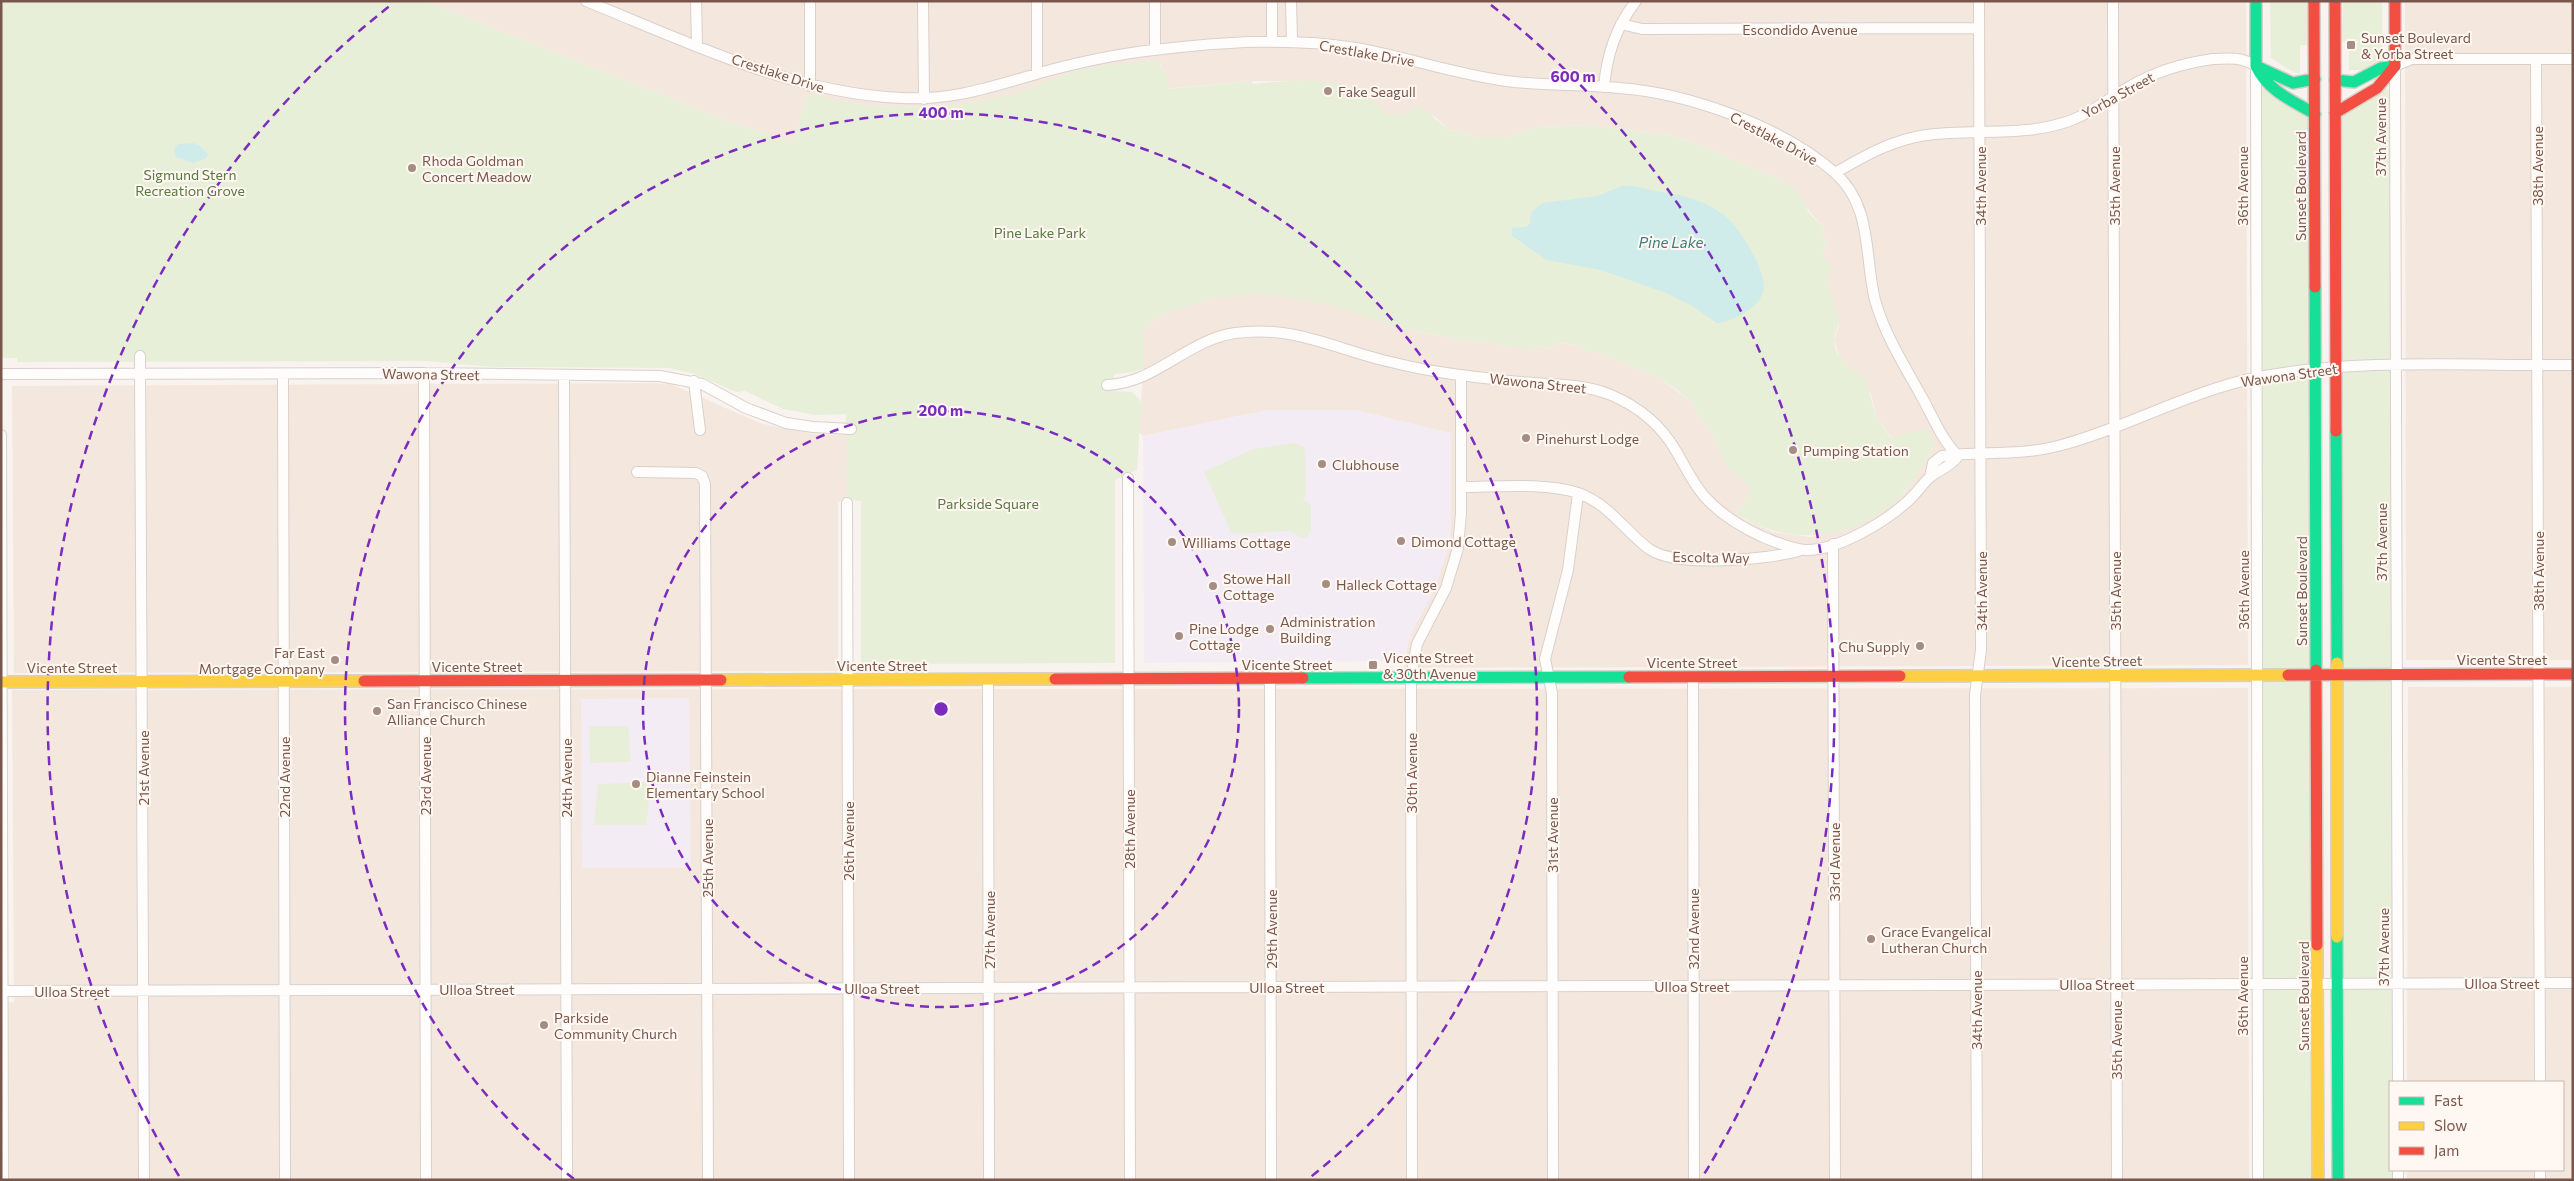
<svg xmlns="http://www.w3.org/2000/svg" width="2574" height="1181" viewBox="0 0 2574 1181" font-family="Commissioner,sans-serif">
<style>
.residential{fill:#f4e8de}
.education{fill:#f4ecf5}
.green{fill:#e8efd9}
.water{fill:#cfebea}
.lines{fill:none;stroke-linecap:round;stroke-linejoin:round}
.street-casing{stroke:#d8d0cc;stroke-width:12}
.fast-casing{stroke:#d8cfca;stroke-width:14}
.slow-casing{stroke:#d8cfca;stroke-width:14}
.jam-casing{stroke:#d8cfca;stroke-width:14}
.street{stroke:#fefdfc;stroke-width:10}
.fast{stroke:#16e098;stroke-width:11}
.slow{stroke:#ffcf43;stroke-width:11}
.jam{stroke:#f24e42;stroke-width:11}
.ring{fill:none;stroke:#7b2cbf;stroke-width:2.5;stroke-dasharray:9 6}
.poi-dot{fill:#a58d84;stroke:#fff7f1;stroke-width:2}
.labels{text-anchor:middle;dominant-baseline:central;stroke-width:4;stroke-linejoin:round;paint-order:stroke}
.street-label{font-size:14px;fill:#79564b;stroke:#fff7f1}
.poi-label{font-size:14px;fill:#79564b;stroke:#fff7f1;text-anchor:start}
.park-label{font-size:14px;fill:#587940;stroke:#fff7f1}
.water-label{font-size:15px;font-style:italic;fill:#3e7c7e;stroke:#fff7f1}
.centre{fill:#7b2cbf;stroke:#fff7f1;stroke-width:2.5}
.ring-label{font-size:15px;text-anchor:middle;font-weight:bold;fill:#7b2cbf;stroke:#fff7f1;stroke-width:4;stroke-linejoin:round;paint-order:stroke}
</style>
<rect width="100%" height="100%" fill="#f8f3ee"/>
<!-- residential -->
<path class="residential" d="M 425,1 L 2246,1 L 2248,665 L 1404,668 L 1409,637 L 1434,590 L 1449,543 L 1451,519 L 1451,433 L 1268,410 L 1143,436 L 1138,431 L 1144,368 L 1144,329 L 1168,310 L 1260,285 L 1368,314 L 1397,327 L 1452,338 L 1532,349 L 1532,346 L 1555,348 L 1555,343 L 1581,345 L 1581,349 L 1608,356 L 1659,378 L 1689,400 L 1750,487 L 1750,497 L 1736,513 L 1744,519 L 1773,532 L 1811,537 L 1854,526 L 1866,520 L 1905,492 L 1933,448 L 1892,438 L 1876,417 L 1871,394 L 1840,359 L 1834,340 L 1839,326 L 1821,257 L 1826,246 L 1822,226 L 1783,181 L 1698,144 L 1669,135 L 1588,125 L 1539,127 L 1507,137 L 1477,137 L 1449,130 L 1435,117 L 1386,114 L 1368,96 L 1351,88 L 1290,81 L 1252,81 L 1163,89 L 1160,60 L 971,104 L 925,108 L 869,106 L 833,100 L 809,94 L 793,142 L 733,123 Z
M 2405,1 L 2573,1 L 2573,660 L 2406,660 Z
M 652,383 L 671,384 L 760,423 L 813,434 L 847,435 L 847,500 L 838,502 L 838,671 L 14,673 L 12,386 Z
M 2408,687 L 2573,687 L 2573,1180 L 2407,1180 L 2407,1170 L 2563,1170 L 2563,1082 L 2407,1082 Z
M 2248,688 L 2249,1180 L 1,1180 L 1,1002 L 14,1002 L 12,690 Z"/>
<!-- education -->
<path class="education" d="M 1268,410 L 1356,410 L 1451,433 L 1451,519 L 1446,555 L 1434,590 L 1413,628 L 1405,654 L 1400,661 L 1144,663 L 1143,436 Z
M 689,698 L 691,868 L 582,868 L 581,699 Z"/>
<!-- green -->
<path class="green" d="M 1,1 L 425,1 L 733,123 L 793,142 L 809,93 C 877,113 947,111 1016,93 C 1039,86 1061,74 1084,69 C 1109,64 1135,63 1160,60 L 1160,66 L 1167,74 L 1168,89 L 1252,81 L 1253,84 C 1288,80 1335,76 1367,96 C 1374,100 1380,108 1387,114 L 1404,114 L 1419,106 L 1449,130 L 1477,137 L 1507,137 L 1538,127 L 1588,125 L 1669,135 L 1698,144 L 1783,181 L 1797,191 L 1809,213 L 1822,226 L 1826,246 L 1821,257 L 1829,262 L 1832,271 L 1827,280 C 1831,292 1836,305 1838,318 C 1840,327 1834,332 1834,340 C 1834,357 1850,371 1865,377 L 1876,417 L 1891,438 L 1928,428 L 1934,444 C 1931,453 1924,462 1919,471 C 1881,536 1798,555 1736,513 L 1750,497 L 1750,487 L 1726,466 L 1713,435 L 1689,400 L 1677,390 L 1659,378 L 1608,356 L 1581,349 L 1580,345 L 1556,343 L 1555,348 L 1532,346 L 1532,350 L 1452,338 L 1397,327 L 1326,304 L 1261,293 L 1208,299 L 1163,314 L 1144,329 L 1144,368 L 1134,372 L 1114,374 L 1114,391 L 1132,392 L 1140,400 L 1141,406 L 1137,470 L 1115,480 L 1115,663 L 861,664 L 861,501 L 847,500 L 846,414 L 816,415 L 783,409 L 745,391 L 736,392 L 695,374 L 669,368 L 494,367 L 425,361 L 17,362 L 17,358 L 1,358 Z
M 2270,1 L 2307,1 L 2307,45 L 2300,45 L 2300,73 L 2295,73 L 2271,58 Z
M 2343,1 L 2382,1 L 2382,63 L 2366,70 L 2349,70 L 2349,42 L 2342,42 Z
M 2381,84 L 2395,96 L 2398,1082 L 2390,1082 L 2390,1170 L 2398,1170 L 2399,1180 L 2338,1180 L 2335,113 Z
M 2264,88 L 2315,114 L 2318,1180 L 2258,1180 L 2256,89 Z
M 1295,443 L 1303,446 L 1305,451 L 1306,495 L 1303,500 L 1311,504 L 1311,531 L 1307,537 L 1302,538 L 1290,531 L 1236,534 L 1231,532 L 1204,472 L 1253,449 Z
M 589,726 L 628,726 L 631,762 L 590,763 Z
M 646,782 L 649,804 L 646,825 L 594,825 L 598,784 Z"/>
<!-- water -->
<path class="water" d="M 193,143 L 200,146 L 208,154 L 206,158 L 193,163 L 176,157 L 174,150 L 178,144 Z
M 1622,186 C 1634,185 1644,189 1656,191 C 1682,195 1702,199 1724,215 C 1739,227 1769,273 1763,292 C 1759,308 1732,322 1717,323 L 1692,306 L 1666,293 L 1601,270 L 1547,260 L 1512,236 L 1512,228 L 1526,227 L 1530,224 L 1531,213 L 1542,203 L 1598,196 Z"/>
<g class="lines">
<defs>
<path id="street" d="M 586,1 C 688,42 790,93 901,98 C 953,101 994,86 1043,72 C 1080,62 1117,54 1154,50 C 1221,42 1289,37 1356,48 C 1406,57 1455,74 1506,81 C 1543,86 1581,84 1619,88 C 1688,93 1781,126 1834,172 C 1873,206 1864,255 1875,300 C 1885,336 1906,368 1924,401 C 1934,420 1943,441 1958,456
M 696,1 L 697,45
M 810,1 L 810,86
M 923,1 L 924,99
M 1037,1 L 1037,74
M 1155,1 L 1155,50
M 1272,1 L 1272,41
M 1291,1 L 1292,42
M 2113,1 L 2117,1180
M 1621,24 L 1642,29 L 1979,28
M 2536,59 L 2540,1082
M 1604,87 C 1607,54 1616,27 1636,1
M 1835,173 C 1864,156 1892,140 1926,135 C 1975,128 2024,138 2072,120 C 2093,112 2108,99 2127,88 C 2154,72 2183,63 2213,59 C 2229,58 2242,57 2256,66 L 2258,1180
M 140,356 L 144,1180
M 424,373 L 426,1180
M 1,374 L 424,373 L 660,376 L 702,384 L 746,408 L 786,423 L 813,427 L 851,429
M 283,374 L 285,1180
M 564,375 L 567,1180
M 694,381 L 700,430
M 1107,385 C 1156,383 1187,340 1235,333 C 1295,325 1334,349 1391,362 C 1433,373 1476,377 1520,382 C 1550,385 1582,383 1611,395 C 1637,406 1661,425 1676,451 C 1685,466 1692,482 1704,496 C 1720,514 1741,527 1763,537 C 1776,542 1791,549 1805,550 C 1837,551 1885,522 1908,501 C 1916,494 1921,486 1928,479 C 1937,470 1950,468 1958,456
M 1,435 L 3,1180
M 637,472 L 696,473 L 702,476 L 705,484 L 708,1180
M 1930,477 L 1933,463 L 1942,456 C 1981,451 2018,456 2058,446 C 2127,428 2189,391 2259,377 C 2358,358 2472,366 2573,365
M 1128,478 L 1130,1180
M 1461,487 C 1496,487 1544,482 1578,493 C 1609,504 1624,530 1649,549 C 1676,568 1770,560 1801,550
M 847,503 L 849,1180
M 1833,544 L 1835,1180
M 1693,677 L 1694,1180
M 1270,679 L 1271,1180
M 988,680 L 989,1180
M 1,991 L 2573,983
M 2398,1082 L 2395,66 L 2412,59 L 2573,59
M 2398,1170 L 2398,1180
M 2540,1170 L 2540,1180
M 1412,1180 L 1411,678 L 1417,644 L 1446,588 L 1458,548 L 1461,513 L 1461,375
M 1553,1180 L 1552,693 L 1545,659 L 1568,570 L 1578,494
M 1977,1180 L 1975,695 L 1981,650 L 1979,1"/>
<path id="fast" d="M 2256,1 L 2256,66 C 2268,91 2293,101 2315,114
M 2256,66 L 2293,83 L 2315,79
M 2335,80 L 2354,82 L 2381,68 L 2395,66
M 2315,287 L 2316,670
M 2336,431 L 2337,663
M 1303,678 L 1629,677
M 2337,937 L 2338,1180"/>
<path id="slow" d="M 2337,663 L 2337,937
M 1900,676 L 2288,675
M 721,680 L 1055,679
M 1,682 L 364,681
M 2317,945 L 2318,1180"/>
<path id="jam" d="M 2314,1 L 2315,287
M 2335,1 L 2336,431
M 2335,113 L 2377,88 L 2395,66 L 2395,1
M 2316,670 L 2317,945
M 2288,675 L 2573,674
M 1629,677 L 1900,676
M 1055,679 L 1303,678
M 364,681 L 721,680"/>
</defs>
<!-- street casing -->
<use href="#street" class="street-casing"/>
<!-- fast casing -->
<use href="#fast" class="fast-casing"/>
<!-- slow casing -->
<use href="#slow" class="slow-casing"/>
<!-- jam casing -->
<use href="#jam" class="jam-casing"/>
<!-- street -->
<use href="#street" class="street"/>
<!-- fast -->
<use href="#fast" class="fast"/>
<!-- slow -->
<use href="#slow" class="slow"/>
<!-- jam -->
<use href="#jam" class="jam"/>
</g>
<!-- distance rings -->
<g class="ring">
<circle cx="941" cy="709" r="298"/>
<path d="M574 1179A596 596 0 1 1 1308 1179"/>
<path d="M179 1176A894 894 0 0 1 391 5M1491 5A894 894 0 0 1 1703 1176"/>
</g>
<!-- markers -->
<g class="poi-dot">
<rect x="2346" y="40" width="10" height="10" rx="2.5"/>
<circle cx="1328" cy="91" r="5"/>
<circle cx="412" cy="168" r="5"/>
<circle cx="1526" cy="438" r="5"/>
<circle cx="1793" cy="450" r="5"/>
<circle cx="1322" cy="464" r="5"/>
<circle cx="1401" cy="541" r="5"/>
<circle cx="1172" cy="542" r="5"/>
<circle cx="1326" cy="584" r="5"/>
<circle cx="1213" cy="586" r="5"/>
<circle cx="1270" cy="629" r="5"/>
<circle cx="1179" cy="636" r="5"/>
<circle cx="1920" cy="646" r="5"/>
<circle cx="335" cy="660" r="5"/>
<rect x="1368" y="660" width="10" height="10" rx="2.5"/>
<circle cx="377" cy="711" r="5"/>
<circle cx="636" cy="784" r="5"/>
<circle cx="1871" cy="939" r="5"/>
<circle cx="544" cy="1025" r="5"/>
</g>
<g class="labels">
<!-- street labels -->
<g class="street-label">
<text x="1800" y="29">Escondido Avenue</text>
<text transform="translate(1367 53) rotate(10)">Crestlake Drive</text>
<text transform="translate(778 73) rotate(18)">Crestlake Drive</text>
<text transform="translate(2118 95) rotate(-29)">Yorba Street</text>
<text transform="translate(2380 137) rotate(-90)">37th Avenue</text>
<text transform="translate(1774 138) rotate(28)">Crestlake Drive</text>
<text transform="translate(2537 166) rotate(-90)">38th Avenue</text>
<text transform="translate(1980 186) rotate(-90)">34th Avenue</text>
<text transform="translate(2114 186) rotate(-90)">35th Avenue</text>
<text transform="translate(2242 186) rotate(-90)">36th Avenue</text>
<text transform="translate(2300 186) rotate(-90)">Sunset Boulevard</text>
<text transform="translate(431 374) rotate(1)">Wawona Street</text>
<text transform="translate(2289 375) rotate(-8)">Wawona Street</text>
<text transform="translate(1538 383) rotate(6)">Wawona Street</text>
<text transform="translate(2381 542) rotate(-90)">37th Avenue</text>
<text transform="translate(1711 557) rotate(1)">Escolta Way</text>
<text transform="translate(2538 571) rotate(-90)">38th Avenue</text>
<text transform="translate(2243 590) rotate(-90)">36th Avenue</text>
<text transform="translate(1981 591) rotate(-90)">34th Avenue</text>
<text transform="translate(2115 591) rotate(-90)">35th Avenue</text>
<text transform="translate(2301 591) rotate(-90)">Sunset Boulevard</text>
<text x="2502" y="659">Vicente Street</text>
<text transform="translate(2097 661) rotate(-1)">Vicente Street</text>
<text x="1692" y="662">Vicente Street</text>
<text x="1287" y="664">Vicente Street</text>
<text x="882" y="665">Vicente Street</text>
<text x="477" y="666">Vicente Street</text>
<text x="72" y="667">Vicente Street</text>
<text transform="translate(143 768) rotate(-90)">21st Avenue</text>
<text transform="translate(1411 773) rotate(-90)">30th Avenue</text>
<text transform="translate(425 776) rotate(-90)">23rd Avenue</text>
<text transform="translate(284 777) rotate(-90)">22nd Avenue</text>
<text transform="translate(566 778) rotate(-90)">24th Avenue</text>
<text transform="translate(1129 829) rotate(-90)">28th Avenue</text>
<text transform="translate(1552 835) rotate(-90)">31st Avenue</text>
<text transform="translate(848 841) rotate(-90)">26th Avenue</text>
<text transform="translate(707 858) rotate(-90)">25th Avenue</text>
<text transform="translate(1834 862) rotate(-90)">33rd Avenue</text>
<text transform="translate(1271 929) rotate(-90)">29th Avenue</text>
<text transform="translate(1693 929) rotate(-90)">32nd Avenue</text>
<text transform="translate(989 930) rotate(-90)">27th Avenue</text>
<text transform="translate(2383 947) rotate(-90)">37th Avenue</text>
<text x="2502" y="983">Ulloa Street</text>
<text x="2097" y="984">Ulloa Street</text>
<text x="1692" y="986">Ulloa Street</text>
<text x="1287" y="987">Ulloa Street</text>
<text x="882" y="988">Ulloa Street</text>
<text x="477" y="989">Ulloa Street</text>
<text x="72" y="991">Ulloa Street</text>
<text transform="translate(2242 996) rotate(-90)">36th Avenue</text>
<text transform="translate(2303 996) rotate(-90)">Sunset Boulevard</text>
<text transform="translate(1976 1010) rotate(-90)">34th Avenue</text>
<text transform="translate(2116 1040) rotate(-90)">35th Avenue</text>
</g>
<!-- poi labels -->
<g class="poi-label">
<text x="2361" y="37">Sunset Boulevard<tspan x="2361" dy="16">&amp; Yorba Street</tspan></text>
<text x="1338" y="91">Fake Seagull</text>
<text x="422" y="160">Rhoda Goldman<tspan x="422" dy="16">Concert Meadow</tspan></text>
<text x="1536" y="438">Pinehurst Lodge</text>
<text x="1803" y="450">Pumping Station</text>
<text x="1332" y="464">Clubhouse</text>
<text x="1411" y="541">Dimond Cottage</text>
<text x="1182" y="542">Williams Cottage</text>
<text x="1223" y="578">Stowe Hall<tspan x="1223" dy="16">Cottage</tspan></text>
<text x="1336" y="584">Halleck Cottage</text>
<text x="1280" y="621">Administration<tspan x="1280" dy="16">Building</tspan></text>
<text x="1189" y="628">Pine Lodge<tspan x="1189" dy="16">Cottage</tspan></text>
<text x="1910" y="646" text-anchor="end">Chu Supply</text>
<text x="325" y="652" text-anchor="end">Far East<tspan x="325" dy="16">Mortgage Company</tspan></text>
<text x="1383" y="657">Vicente Street<tspan x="1383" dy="16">&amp; 30th Avenue</tspan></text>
<text x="387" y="703">San Francisco Chinese<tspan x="387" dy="16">Alliance Church</tspan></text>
<text x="646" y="776">Dianne Feinstein<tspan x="646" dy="16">Elementary School</tspan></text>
<text x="1881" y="931">Grace Evangelical<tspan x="1881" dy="16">Lutheran Church</tspan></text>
<text x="554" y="1017">Parkside<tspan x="554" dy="16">Community Church</tspan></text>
</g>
<!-- park labels -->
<g class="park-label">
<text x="190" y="174">Sigmund Stern<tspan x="190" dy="16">Recreation Grove</tspan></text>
<text x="1040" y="232">Pine Lake Park</text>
<text x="988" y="503">Parkside Square</text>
</g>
<!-- water labels -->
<g class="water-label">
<text x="1671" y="242">Pine Lake</text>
</g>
</g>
<circle cx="941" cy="709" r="8" class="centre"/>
<g class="ring-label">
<text x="1573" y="82">600 m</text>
<text x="941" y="118">400 m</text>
<text x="941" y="416">200 m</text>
</g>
<!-- border -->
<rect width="2574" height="1181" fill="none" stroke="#79564b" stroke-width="5"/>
<!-- legend -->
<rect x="2389" y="1081" width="175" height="90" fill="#fff7f1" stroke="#c9b7af"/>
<rect x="2399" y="1097" width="25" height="8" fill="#16e098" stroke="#c9b7af"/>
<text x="2434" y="1106" font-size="15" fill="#79564b">Fast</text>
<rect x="2399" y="1122" width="25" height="8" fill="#ffcf43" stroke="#c9b7af"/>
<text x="2434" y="1131" font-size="15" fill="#79564b">Slow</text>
<rect x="2399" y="1147" width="25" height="8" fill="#f24e42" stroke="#c9b7af"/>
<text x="2434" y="1156" font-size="15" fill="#79564b">Jam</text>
</svg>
